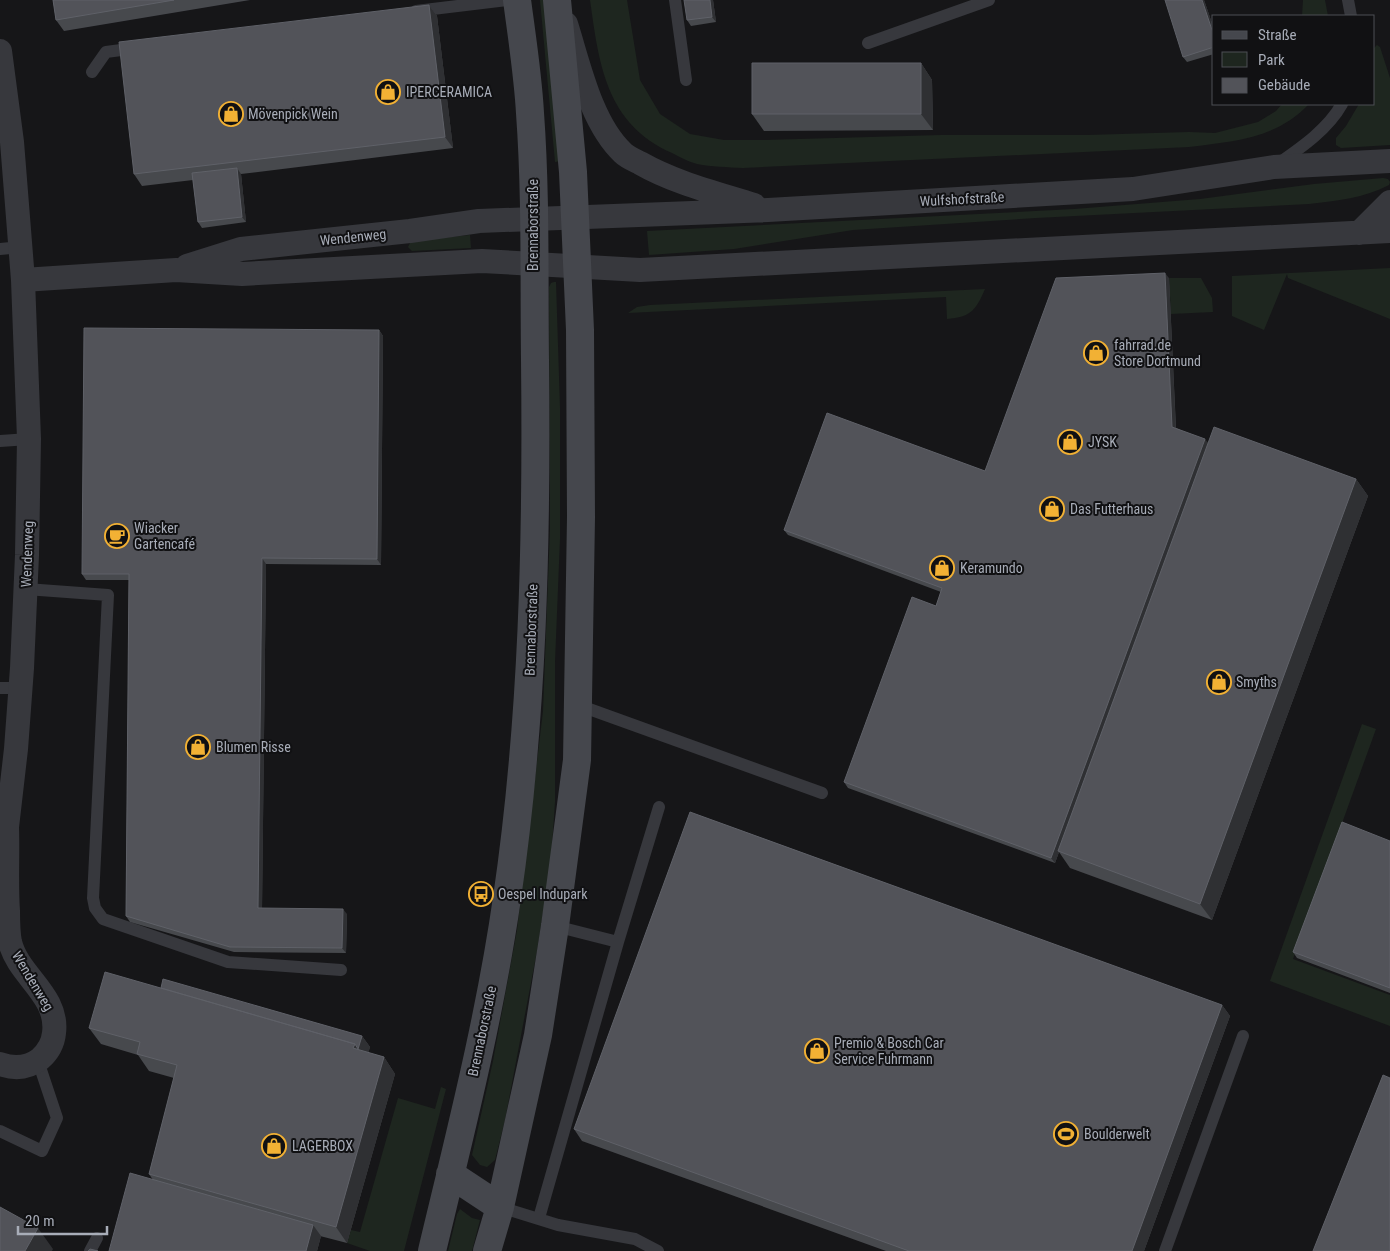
<svg xmlns="http://www.w3.org/2000/svg" width="1390" height="1251" viewBox="0 0 1390 1251" font-family="'Roboto Condensed',sans-serif">
<style>
.green{fill:#1e261f}
.lines{fill:none;stroke-linecap:round;stroke-linejoin:round}
.service{stroke:#37383d;stroke-width:12}
.minor{stroke:#37383d;stroke-width:24}
.secondary{stroke:#45474d;stroke-width:28}
.wall{fill:#47494d}
.shaded-wall{fill:#2f3033}
.building{fill:#525359;stroke:#5f6168}
.labels{text-anchor:middle;dominant-baseline:central;stroke-width:4;stroke-linejoin:round;paint-order:stroke}
.poi-label{font-size:14px;fill:#a8adb8;stroke:#111113;text-anchor:start}
.street-label{font-size:14px;fill:#a8adb8;stroke:#111113}
</style>
<rect width="100%" height="100%" fill="#161618"/>
<!-- green -->
<path class="green" d="M 540,0 L 549,0 L 563,161 L 555,162 Z
M 590,0 L 627,0 L 640,80 L 660,114 L 690,134 L 724,140 L 764,140 L 941,135 L 1087,135 L 1189,132 L 1215,133 L 1258,122 L 1276,111 L 1282,104 L 1309,104 C 1276,139 1234,141 1189,147 L 743,168 C 728,167 711,167 697,164 C 689,162 680,157 672,153 C 606,124 599,64 590,0 Z
M 1303,0 L 1325,0 L 1328,16 L 1302,16 Z
M 1377,45 L 1380,47 L 1390,78 L 1390,145 L 1341,148 L 1336,145 L 1336,138 L 1346,126 L 1359,104 L 1374,104 L 1374,48 Z
M 1383,178 L 1388,179 L 1390,182 L 1389,185 C 1364,198 1337,201 1309,204 L 1036,218 L 853,230 L 734,249 L 649,255 L 647,231 L 1074,209 L 1200,199 L 1314,184 Z
M 470,235 L 471,248 L 412,251 L 408,247 L 411,241 Z
M 1390,268 L 1390,319 L 1288,278 L 1287,274 L 1264,330 L 1232,316 L 1232,276 Z
M 1169,278 L 1201,278 L 1212,298 L 1213,312 L 1171,314 Z
M 554,282 L 556,282 L 560,408 L 560,539 L 555,662 L 555,802 L 551,861 L 537,951 L 505,1120 L 495,1160 L 487,1167 L 480,1165 L 472,1155 L 493,1061 L 517,930 L 543,711 L 550,529 L 549,287 L 551,283 Z
M 985,289 C 976,310 971,317 947,319 L 946,297 L 628,313 L 637,307 L 650,305 Z
M 1362,724 L 1376,729 L 1293,959 L 1390,995 L 1390,1026 L 1270,981 Z
M 441,1087 L 446,1089 L 404,1251 L 370,1251 L 347,1243 L 351,1230 L 360,1232 L 398,1098 L 435,1109 Z
M 460,1209 L 472,1218 L 480,1220 L 472,1251 L 448,1251 L 457,1214 Z"/>
<g class="lines">
<!-- service -->
<path class="service" d="M 675,0 L 686,80
M 1348,0 L 1351,16
M 416,11 L 507,0
M 868,43 L 989,0
M 92,72 L 106,52 L 136,48
M 1279,163 C 1302,147 1328,129 1342,104
M 0,249 L 21,247
M 0,441 L 29,439
M 26,589 L 108,595 L 93,898 L 95,908 L 103,919 L 228,962 L 341,970
M 0,688 L 20,688
M 578,705 L 822,793
M 618,942 L 659,807
M 0,1131 L 42,1151 L 57,1118 L 38,1061
M 500,1207 L 558,1225 L 635,1239 L 658,1251
M 539,1218 L 618,942 L 555,926
M 90,1251 L 97,1238
M 1165,1251 L 1243,1036"/>
<!-- minor -->
<path class="minor" d="M 566,24 C 579,65 591,123 623,153 C 627,157 634,160 640,163 C 675,183 716,193 754,205
M 0,51 L 12,142 L 23,280 L 29,439 L 27,555 L 22,668 L 16,749 L 7,827
M 1359,233 L 1390,202
M 187,266 L 241,249 L 410,231 L 479,221 L 768,210 L 1133,189 L 1274,167 L 1390,161
M 23,280 L 176,270 L 242,274 L 482,261 L 640,270 L 1390,231
M 0,862 L 7,827 C 8,855 6,883 8,911 C 8,922 8,932 10,942 C 18,976 59,995 54,1033 C 53,1043 48,1052 40,1059 C 28,1068 14,1069 0,1064"/>
<!-- secondary -->
<path class="secondary" d="M 450,1174 L 500,1207
M 432,1251 C 460,1134 490,1017 507,898 C 533,720 537,540 535,360 C 534,278 536,195 530,113 C 528,76 522,38 517,0
M 487,1251 L 500,1207 L 538,1035 L 555,926 L 577,760 L 581,517 L 580,330 L 573,172 L 557,0"/>
</g>
<!-- wall -->
<path class="wall" d="M 53,0 L 250,0 L 64,31 L 56,20 Z
M 713,0 L 716,22 L 691,26 L 687,20 Z
M 1204,0 L 1214,29 L 1214,54 L 1187,62 L 1183,57 Z
M 429,5 L 437,16 L 453,148 L 241,174 L 246,222 L 202,228 L 198,222 L 193,180 L 142,186 L 134,174 Z
M 921,63 L 932,80 L 933,130 L 764,131 L 752,114 Z
M 1169,278 L 1176,428 L 1208,443 L 1356,479 L 1368,496 L 1212,920 L 1070,868 L 1059,852 L 1055,863 L 848,788 L 844,782 L 936,606 L 941,592 L 788,535 L 784,530 L 985,471 Z
M 379,330 L 383,336 L 381,565 L 266,564 L 262,908 L 347,914 L 346,953 L 234,952 L 130,922 L 126,916 L 129,580 L 86,580 L 82,574 Z
M 1390,841 L 1390,993 L 1297,958 L 1293,952 Z
M 1222,1005 L 1230,1016 L 1144,1251 L 886,1251 L 582,1141 L 574,1129 Z
M 89,1028 L 362,1036 L 370,1047 L 368,1053 L 384,1057 L 395,1074 L 347,1243 L 320,1236 L 321,1236 L 317,1251 L 109,1251 L 153,1180 L 149,1174 L 174,1078 L 149,1071 L 138,1055 L 101,1044 Z"/>
<!-- shaded-wall -->
<path class="shaded-wall" d="M 710,0 L 713,0 L 716,22 L 712,17 Z
M 1202,0 L 1204,0 L 1214,29 L 1214,36 Z
M 429,5 L 437,16 L 453,148 L 445,137 Z
M 921,63 L 932,80 L 933,130 L 921,114 Z
M 237,168 L 241,174 L 246,222 L 242,217 Z
M 1165,273 L 1169,278 L 1176,432 L 1172,427 Z
M 379,330 L 383,336 L 381,565 L 377,559 Z
M 1205,439 L 1209,444 L 1055,863 L 1051,858 Z
M 1356,479 L 1368,496 L 1212,920 L 1200,904 Z
M 262,558 L 266,564 L 262,914 L 258,908 Z
M 343,909 L 347,914 L 346,953 L 342,948 Z
M 1222,1005 L 1230,1016 L 1144,1251 L 1132,1251 Z
M 362,1036 L 370,1047 L 365,1065 L 353,1048 L 355,1044 Z
M 384,1057 L 395,1074 L 347,1243 L 336,1227 Z
M 313,1225 L 321,1236 L 317,1251 L 306,1251 Z
M 38,1228 L 53,1249 L 52,1251 L 25,1251 Z"/>
<!-- building -->
<path class="building" d="M 53,0 L 174,0 L 56,20 Z
M 684,0 L 710,0 L 712,17 L 687,20 Z
M 1165,0 L 1202,0 L 1214,36 L 1214,47 L 1183,57 Z
M 429,5 L 445,137 L 134,174 L 119,42 Z
M 752,63 L 921,63 L 921,114 L 752,114 Z
M 237,168 L 242,217 L 198,222 L 192,173 Z
M 1165,273 L 1172,427 L 1205,439 L 1051,858 L 844,782 L 912,597 L 936,606 L 942,588 L 784,530 L 827,413 L 985,471 L 1056,278 Z
M 84,328 L 379,330 L 377,559 L 262,558 L 258,908 L 343,909 L 342,948 L 230,947 L 126,916 L 129,574 L 82,574 Z
M 1214,427 L 1356,479 L 1200,904 L 1058,851 Z
M 690,812 L 1222,1005 L 1132,1251 L 909,1251 L 574,1129 Z
M 1342,822 L 1390,841 L 1390,988 L 1293,952 Z
M 105,972 L 355,1044 L 353,1048 L 384,1057 L 336,1227 L 149,1174 L 177,1065 L 137,1054 L 140,1042 L 89,1028 Z
M 163,979 L 362,1036 L 358,1049 L 355,1044 L 161,988 Z
M 1383,1075 L 1390,1078 L 1390,1251 L 1313,1251 Z
M 130,1173 L 313,1225 L 306,1251 L 109,1251 Z
M 0,1207 L 38,1228 L 25,1251 L 0,1251 Z
M 90,1249 L 98,1251 L 88,1251 Z"/>
<!-- icons -->
<defs>
<symbol id="shop-ring" viewBox="-11 -11 22 22"><circle r="9.5" fill="#111113" stroke="#f2b134" stroke-width="1.5"/><path d="M-5-2.5h2.3a2.7 3.5 0 0 1 5.4 0H5L5.5 6h-11ZM-1.5-2.5h3a1.5 2.3 0 0 0-3 0Z" fill="#f2b134"/></symbol>
<symbol id="cafe-ring" viewBox="-11 -11 22 22"><circle r="9.5" fill="#111113" stroke="#f2b134" stroke-width="1.5"/><path d="M-5.5-4.5H6V0H3Q3 3.5 0 3.5H-2.5Q-5.5 3.5-5.5 0ZM3-3.2v2h1.7v-2ZM-6 4.5H4V6H-6Z" fill="#f2b134"/></symbol>
<symbol id="bus-ring" viewBox="-11 -11 22 22"><circle r="9.5" fill="#111113" stroke="#f2b134" stroke-width="1.5"/><path d="M-5-6H5V4H4V6H2V4H-2V6H-4V4H-5ZM-3.5-4V0h7V-4ZM-3.5 1.2v1.5H-2V1.2ZM2 1.2v1.5H3.5V1.2Z" fill="#f2b134"/></symbol>
<symbol id="stadium-ring" viewBox="-11 -11 22 22"><circle r="9.5" fill="#111113" stroke="#f2b134" stroke-width="1.5"/><path d="M0-5a6.5 5 0 1 0 0 10a6.5 5 0 1 0 0-10ZM-3.5-1.8h7v3.6h-7Z" fill="#f2b134"/></symbol>
</defs>
<g fill-rule="evenodd">
<use href="#shop-ring" x="374" y="78" width="28" height="28"/>
<use href="#shop-ring" x="217" y="100" width="28" height="28"/>
<use href="#shop-ring" x="1082" y="339" width="28" height="28"/>
<use href="#shop-ring" x="1056" y="428" width="28" height="28"/>
<use href="#shop-ring" x="1038" y="495" width="28" height="28"/>
<use href="#cafe-ring" x="103" y="522" width="28" height="28"/>
<use href="#shop-ring" x="928" y="554" width="28" height="28"/>
<use href="#shop-ring" x="1205" y="668" width="28" height="28"/>
<use href="#shop-ring" x="184" y="733" width="28" height="28"/>
<use href="#bus-ring" x="467" y="880" width="28" height="28"/>
<use href="#shop-ring" x="803" y="1037" width="28" height="28"/>
<use href="#stadium-ring" x="1052" y="1120" width="28" height="28"/>
<use href="#shop-ring" x="260" y="1132" width="28" height="28"/>
</g>
<g class="labels">
<!-- poi labels -->
<g class="poi-label">
<text x="406" y="92">IPERCERAMICA</text>
<text x="248" y="114">Mövenpick Wein</text>
<text x="1114" y="345">fahrrad.de<tspan x="1114" dy="16">Store Dortmund</tspan></text>
<text x="1088" y="442">JYSK</text>
<text x="1070" y="509">Das Futterhaus</text>
<text x="134" y="528">Wiacker<tspan x="134" dy="16">Gartencafé</tspan></text>
<text x="960" y="568">Keramundo</text>
<text x="1236" y="682">Smyths</text>
<text x="216" y="747">Blumen Risse</text>
<text x="498" y="894">Oespel Indupark</text>
<text x="834" y="1043">Premio &amp; Bosch Car<tspan x="834" dy="16">Service Fuhrmann</tspan></text>
<text x="1084" y="1134">Boulderwelt</text>
<text x="292" y="1146">LAGERBOX</text>
</g>
<!-- street labels -->
<g class="street-label">
<text transform="translate(962 199) rotate(-3)">Wulfshofstraße</text>
<text transform="translate(533 225) rotate(-90)">Brennaborstraße</text>
<text transform="translate(353 237) rotate(-6)">Wendenweg</text>
<text transform="translate(27 554) rotate(-88)">Wendenweg</text>
<text transform="translate(531 630) rotate(-88)">Brennaborstraße</text>
<text transform="translate(33 981) rotate(59)">Wendenweg</text>
<text transform="translate(482 1031) rotate(-78)">Brennaborstraße</text>
</g>
</g>
<!-- legend -->
<rect x="1212" y="15" width="162" height="90" fill="#111113" stroke="#4d4f55"/>
<rect x="1222" y="31" width="25" height="8" fill="#45474d" stroke="#4d4f55"/>
<text x="1258" y="40" font-size="15" fill="#a8adb8">Straße</text>
<rect x="1222" y="52" width="25" height="15" fill="#1e261f" stroke="#4d4f55"/>
<text x="1258" y="65" font-size="15" fill="#a8adb8">Park</text>
<rect x="1222" y="78" width="25" height="15" fill="#525359" stroke="#4d4f55"/>
<text x="1258" y="90" font-size="15" fill="#a8adb8">Gebäude</text>
<!-- scale -->
<path d="M18 1226v8h89v-8" fill="none" stroke="#a8adb8" stroke-width="2.5"/>
<text x="25" y="1226" font-size="15" fill="#a8adb8" stroke="#111113" stroke-width="4" paint-order="stroke">20 m</text>
</svg>
